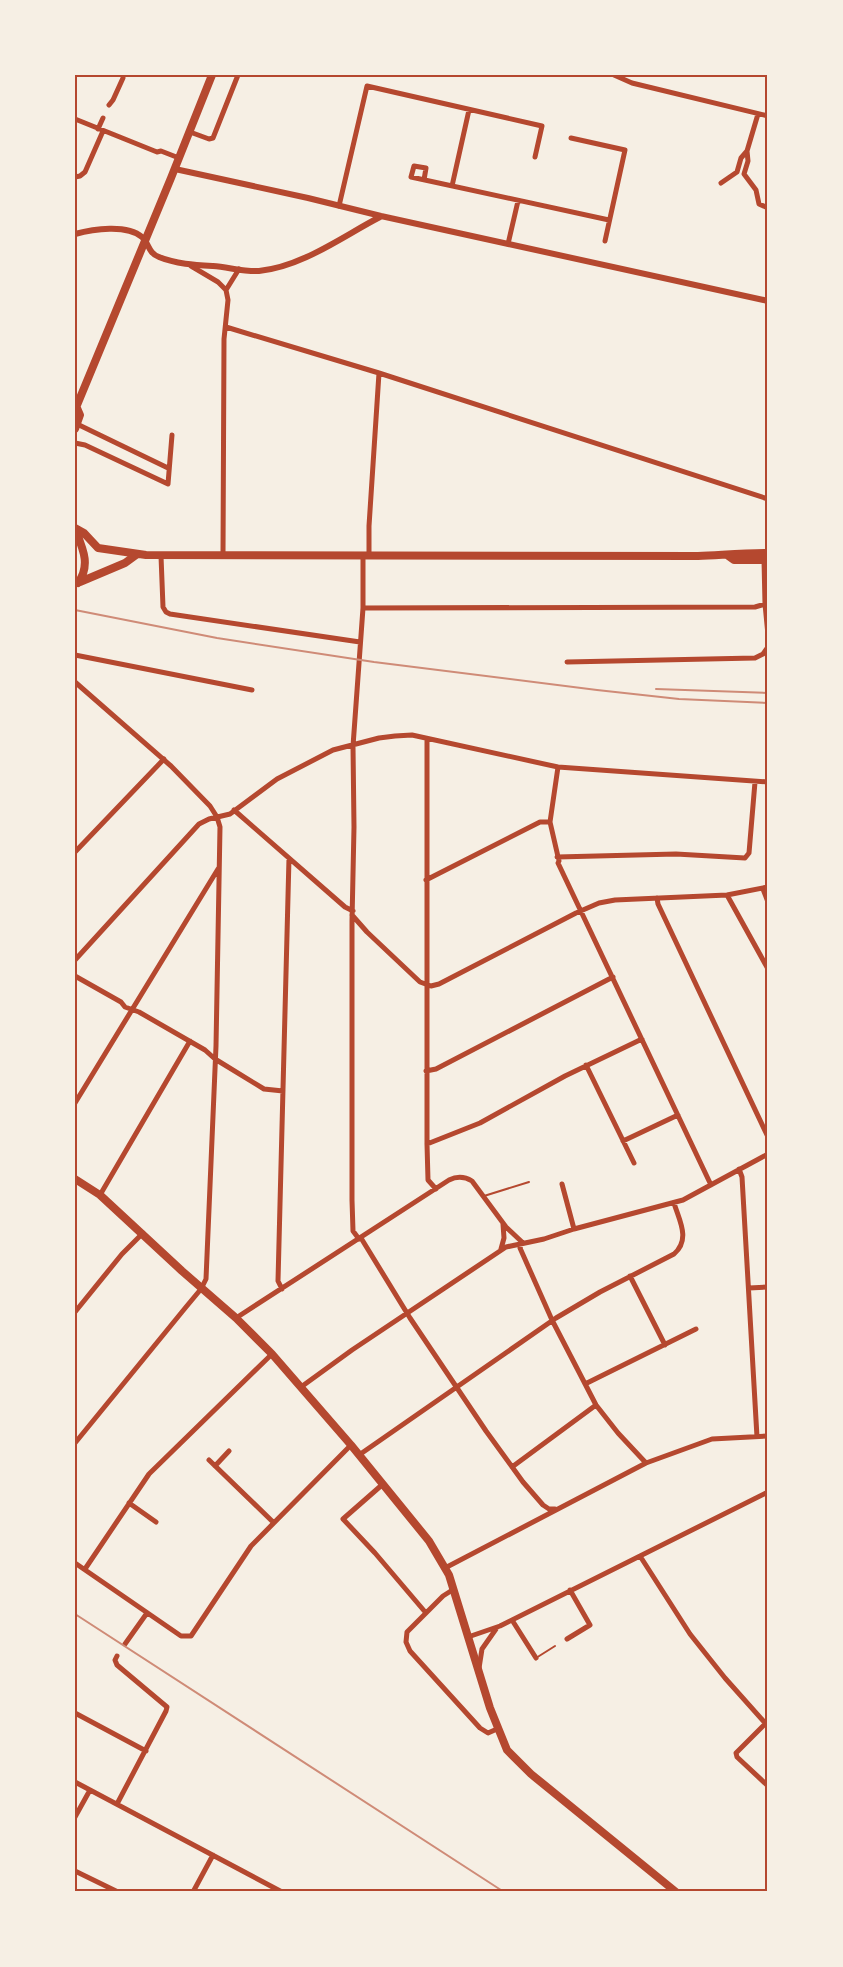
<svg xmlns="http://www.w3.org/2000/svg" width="843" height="1967" viewBox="0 0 843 1967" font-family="'Nunito Sans',sans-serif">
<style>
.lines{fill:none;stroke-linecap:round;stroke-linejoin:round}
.service{stroke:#b5482f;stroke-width:2}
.minor{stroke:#b5482f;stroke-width:5}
.tertiary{stroke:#b5482f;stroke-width:6}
.primary{stroke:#b5482f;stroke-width:8}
.trunk{stroke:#b5482f;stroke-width:8}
.rail{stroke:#cf8b77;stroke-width:2}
.neatline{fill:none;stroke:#b5482f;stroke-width:2}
</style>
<rect width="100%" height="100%" fill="#f6efe4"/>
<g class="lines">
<!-- service -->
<path class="service" d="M 484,1196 L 529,1182
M 536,1658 L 555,1646"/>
<!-- minor -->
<path class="minor" d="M 614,75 L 632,83 L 768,116
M 109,105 L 113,100 L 123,78
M 75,119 L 157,152 L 161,151 L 179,158
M 98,129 L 103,118
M 190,132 L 209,139 L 213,138 L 238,75
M 571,138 L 625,150 L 605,241
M 747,151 L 758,114
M 75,177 L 80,176 L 85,172 L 103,131
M 424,180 L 426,168 L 414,166 L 411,177 L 609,220
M 721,183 L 737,172 L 741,158 L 747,151 L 748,161 L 744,174 L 756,190 L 759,204 L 768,208
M 452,186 L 469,110
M 339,206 L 367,86 L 542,126 L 535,157
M 508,244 L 518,201
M 191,266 L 218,282 L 226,290 L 228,300 L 224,339 L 223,555
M 226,290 L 239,269
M 226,327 L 379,373 L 768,499
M 77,424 L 168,468
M 75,443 L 85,445 L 168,484 L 172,435
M 161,556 L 163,607 L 166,612 L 170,614 L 360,642
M 369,556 L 369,526 L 379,373
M 764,560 L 765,604 L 768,635
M 363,608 L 755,607 L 765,604
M 75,655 L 252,690
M 567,662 L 755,658 L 763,654 L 768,647
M 75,682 L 171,766 L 210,806 L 217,817 L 220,827 L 216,1046 L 206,1279 L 201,1289 L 186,1307 L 75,1443
M 427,739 L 427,1144 L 428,1180 L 436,1189
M 558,767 L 550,822 L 559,861 L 558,863 L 711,1185
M 234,810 L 345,907 L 353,911
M 75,852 L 164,759
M 557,857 L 676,854 L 745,858 L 749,853 L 755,782
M 426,880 L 540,822 L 550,822
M 763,889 L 768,902
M 727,895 L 768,969
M 657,898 L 658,904 L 768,1137
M 352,915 L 367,932 L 420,982 L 431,986 L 439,984 L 576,913 L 599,903 L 615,900 L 727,895 L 768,887
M 75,960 L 199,824 L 209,819 L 230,814 L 277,779 L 333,750 L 379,738 L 395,736 L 412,735 L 558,767 L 768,782
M 75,976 L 121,1002 L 125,1007 L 139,1012 L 205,1050 L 215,1059 L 264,1089 L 283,1091
M 586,1065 L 634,1163
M 426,1071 L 436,1069 L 613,977
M 75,1103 L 218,869
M 623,1141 L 678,1115
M 427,1144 L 480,1123 L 565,1076 L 642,1039
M 739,1169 L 742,1177 L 757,1437
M 562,1184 L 574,1229
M 100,1195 L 190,1041
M 361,1238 L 410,1318 L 486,1431 L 523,1482 L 543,1505 L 549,1509 L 555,1509
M 359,1239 L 353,1231 L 352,1200 L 352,921 L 354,827 L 353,746 L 363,608 L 363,556
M 522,1242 L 520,1248 L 552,1320 L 596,1405 L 618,1433 L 646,1463
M 501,1249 L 504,1238 L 503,1224
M 630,1276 L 665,1345
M 749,1288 L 768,1287
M 282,1289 L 278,1281 L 289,858
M 75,1312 L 122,1254 L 143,1233
M 236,1318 L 449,1180 C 457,1176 464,1176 472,1181 L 506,1227 L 522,1242
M 585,1384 L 696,1329
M 301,1387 L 352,1350 L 506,1247 L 544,1239 L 574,1229 L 683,1200 L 768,1154
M 359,1455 L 556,1318 L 600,1292 L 674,1254 C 691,1239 679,1220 674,1203
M 209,1460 L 273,1522
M 215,1466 L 229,1451
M 512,1467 L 596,1405
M 383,1484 L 343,1519 L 375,1553 L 426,1613
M 129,1503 L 156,1522
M 640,1556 L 690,1634 L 725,1678 L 766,1724
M 75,1563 L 181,1636 L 191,1636 L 251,1546 L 351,1445
M 445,1568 L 646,1463 L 712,1439 L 768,1436
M 85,1569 L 149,1474 L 272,1354
M 454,1589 L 443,1596 L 407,1632 L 406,1642 L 410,1651 L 480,1728 L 488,1733 L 497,1729
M 512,1620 L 536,1658
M 468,1637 L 500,1626 L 768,1492
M 567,1639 L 590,1625 L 570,1590
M 125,1644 L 147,1613
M 479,1668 L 482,1649 L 496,1629
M 75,1713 L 146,1751
M 767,1722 L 736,1753 L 737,1757 L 768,1786
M 75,1782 L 282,1892
M 117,1804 L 166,1711 L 167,1707 L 117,1665 L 115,1660 L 117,1656
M 75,1817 L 90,1790
M 75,1871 L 118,1892
M 193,1892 L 213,1855"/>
<!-- tertiary -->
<path class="tertiary" d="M 175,169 L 308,198 L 381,216 L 768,301
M 75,234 C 93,229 127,224 142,237 C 149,243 148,253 159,257 C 176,264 195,265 213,266 C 228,267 244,272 259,271 C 302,267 343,236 380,217"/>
<!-- primary -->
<path class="primary" d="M 75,410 L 171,178 L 212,75
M 75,429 L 80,415 L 77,408
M 75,1179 L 100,1195 L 182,1271 L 236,1318 L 272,1354 L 351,1445 L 429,1541 L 449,1575 L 490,1708 L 507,1750 L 531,1774 L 676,1892"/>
<!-- trunk -->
<path class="trunk" d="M 75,528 L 84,533 L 98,548 L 146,555 L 698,556 C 722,555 744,553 768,553
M 75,529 C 83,549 91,565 78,583
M 727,555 L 734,560 L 768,560
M 80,582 L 125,563 L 136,555"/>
<!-- rail -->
<path class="rail" d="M 75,610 L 217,638 L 374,662 L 597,690 L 679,699 L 768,703
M 656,689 L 768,693
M 75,1614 L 504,1892"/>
</g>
<!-- border -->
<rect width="843" height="1967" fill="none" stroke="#f6efe4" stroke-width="153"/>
<rect x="76" y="76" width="690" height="1814" class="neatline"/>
</svg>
